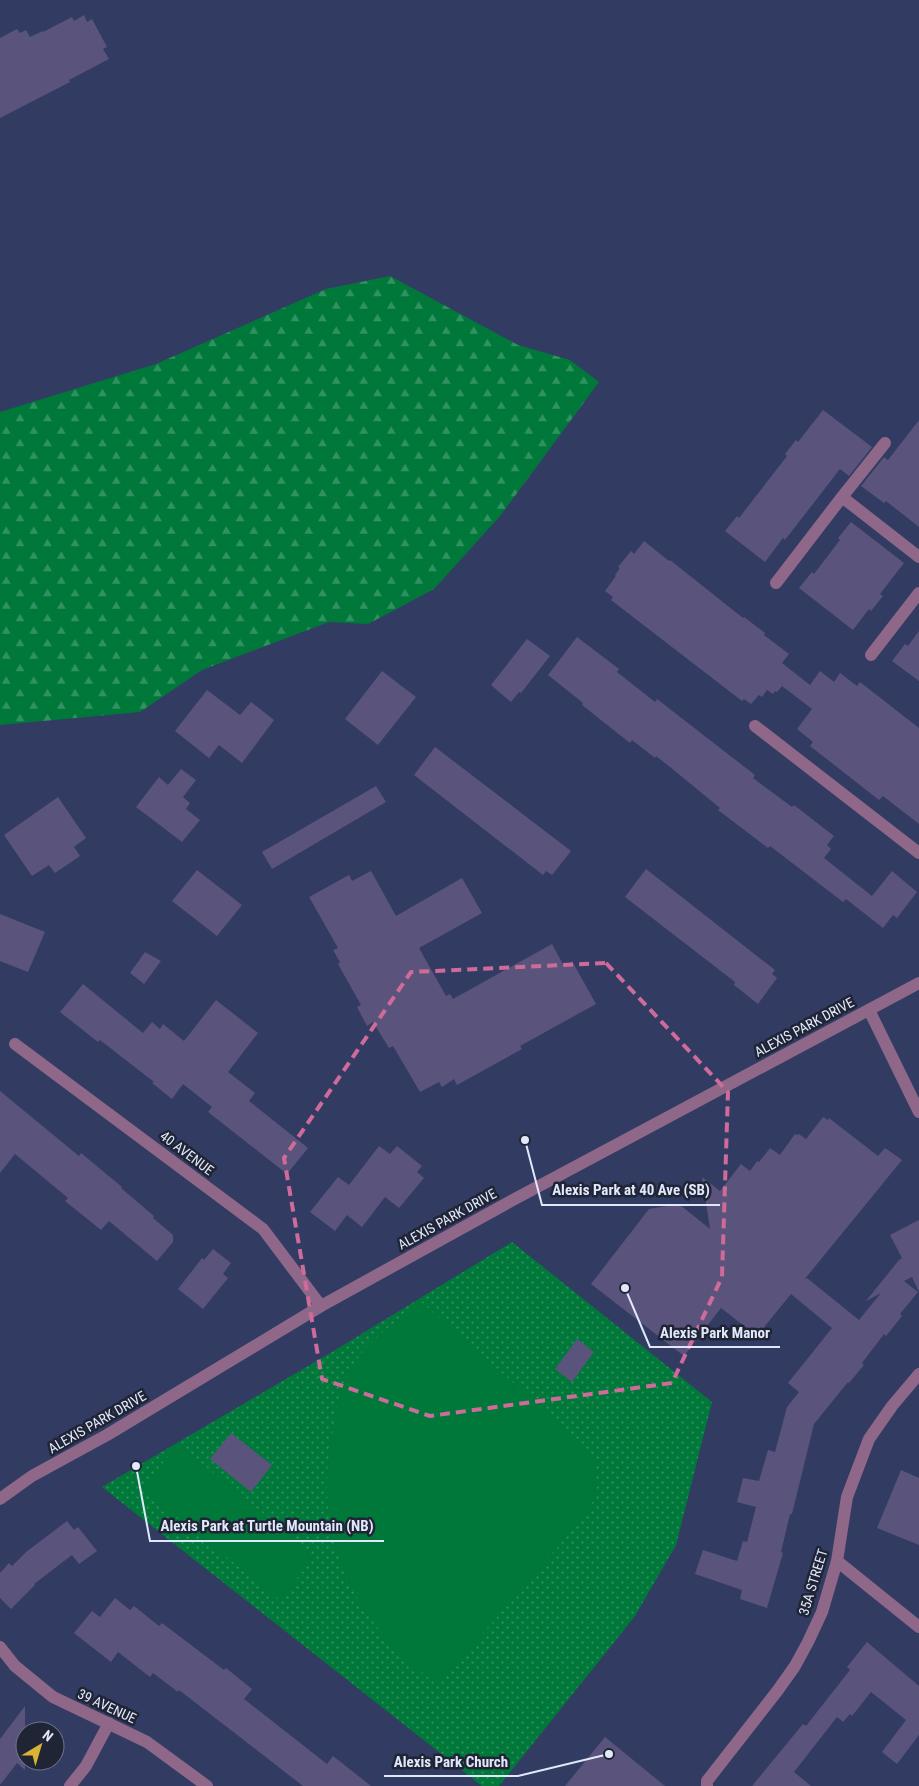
<svg xmlns="http://www.w3.org/2000/svg" width="919" height="1786" viewBox="0 0 919 1786" font-family="'Roboto Condensed',sans-serif">
<style>
.forest{fill:url(#forest-firs)}
.park{fill:url(#park-dots)}
.pitch{fill:#00783a}
.building{fill:#5a537c}
.lines{fill:none;stroke-linecap:round;stroke-linejoin:round}
.minor{stroke:#8f6889;stroke-width:12}
.tertiary{stroke:#8f6889;stroke-width:12}
.marked{fill:none;stroke:#cf6b9b;stroke-width:4;stroke-dasharray:10 6;stroke-linejoin:round}
.labels{text-anchor:middle;dominant-baseline:central;stroke-width:5;stroke-linejoin:round;paint-order:stroke}
.street-label{font-size:14px;fill:#e2e8fb;stroke:#202536}
.leader{fill:none;stroke:#e2e8fb;stroke-width:2}
.callout-dot{fill:#e2e8fb;stroke:#202536;stroke-width:2}
.callout-label{font-size:15px;text-anchor:middle;font-weight:bold;fill:#e2e8fb;stroke:#202536;stroke-width:5;stroke-linejoin:round;paint-order:stroke}
</style>
<defs>
<pattern id="forest-firs" width="22" height="20" patternUnits="userSpaceOnUse" patternTransform="scale(1.25)"><rect width="22" height="20" fill="#00783a"/><path d="M5 1l3.5 6h-7zM16 11l3.5 6h-7z" fill="#319261"/></pattern>
<pattern id="park-dots" width="8" height="8" patternUnits="userSpaceOnUse" patternTransform="scale(1.25)"><rect width="8" height="8" fill="#00783a"/><path d="M2 2h.1M6 6h.1" fill="none" stroke="#319261" stroke-width="1.8" stroke-linecap="round"/></pattern>
</defs>
<rect width="100%" height="100%" fill="#323c62"/>
<!-- forest -->
<path class="forest" d="M 390,276 L 518,345 L 570,360 L 599,382 L 500,516 L 434,589 L 368,624 L 329,622 L 202,670 L 140,712 L 0,725 L 0,412 L 156,364 L 326,289 Z"/>
<!-- park -->
<path class="park" d="M 512,1242 L 712,1402 L 676,1545 L 635,1616 L 499,1786 L 482,1786 L 102,1487 L 332,1352 Z"/>
<!-- pitch -->
<path class="pitch" d="M 421,1302 L 583,1444 L 595,1465 L 597,1491 L 589,1511 L 438,1685 C 420,1671 401,1657 387,1639 C 336,1581 317,1511 332,1435 C 336,1411 339,1387 352,1366 C 369,1340 396,1321 421,1302 Z
M 178,1444 L 315,1556 L 280,1600 L 142,1489 Z"/>
<!-- building -->
<path class="building" d="M 84,15 L 87,22 L 92,19 L 107,47 L 103,49 L 109,59 L 69,80 L 70,82 L 0,118 L 0,38 L 17,29 L 20,33 L 26,30 L 30,37 L 43,31 L 43,32 L 72,17 L 74,21 Z
M 823,410 L 872,447 L 849,476 L 840,469 L 785,540 L 783,538 L 765,562 L 725,531 L 737,516 L 739,518 L 787,456 L 785,454 L 796,440 L 798,442 Z
M 919,420 L 919,527 L 886,501 L 884,503 L 861,486 L 884,457 L 888,460 Z
M 851,522 L 904,563 L 880,594 L 883,596 L 871,611 L 869,609 L 853,630 L 799,588 L 812,572 L 814,574 L 840,540 L 838,538 Z
M 644,541 L 669,561 L 670,560 L 743,618 L 744,617 L 765,633 L 764,635 L 789,654 L 782,663 L 810,685 L 820,671 L 834,682 L 840,673 L 857,686 L 860,682 L 919,728 L 919,824 L 883,796 L 879,800 L 810,746 L 813,742 L 797,729 L 812,709 L 782,686 L 777,692 L 775,691 L 773,694 L 767,690 L 762,697 L 759,695 L 751,704 L 744,699 L 742,701 L 611,600 L 613,597 L 605,591 L 616,576 L 615,575 L 620,568 L 618,567 L 631,551 L 634,554 Z
M 919,631 L 919,681 L 892,661 L 905,644 L 908,646 Z
M 577,637 L 619,669 L 617,672 L 655,702 L 657,699 L 755,775 L 753,778 L 792,807 L 794,805 L 834,836 L 827,845 L 831,849 L 824,858 L 872,896 L 892,871 L 917,892 L 897,918 L 893,915 L 883,928 L 846,899 L 843,902 L 770,846 L 768,848 L 718,810 L 720,808 L 670,767 L 656,756 L 655,758 L 632,740 L 630,743 L 582,705 L 583,703 L 548,675 Z
M 527,639 L 550,656 L 521,693 L 519,692 L 511,702 L 491,685 Z
M 382,671 L 416,697 L 378,745 L 345,719 Z
M 207,690 L 240,715 L 251,702 L 274,720 L 242,763 L 219,745 L 209,758 L 175,731 Z
M 435,747 L 571,851 L 552,875 L 546,871 L 543,875 L 414,775 Z
M 181,769 L 196,780 L 183,797 L 190,803 L 186,809 L 200,820 L 182,842 L 136,807 L 159,777 L 168,785 Z
M 376,786 L 386,802 L 272,869 L 262,852 Z
M 58,797 L 86,838 L 74,847 L 80,856 L 55,873 L 49,865 L 32,876 L 4,835 Z
M 646,869 L 775,970 L 772,974 L 777,978 L 758,1004 L 734,985 L 735,982 L 625,897 Z
M 197,870 L 242,905 L 217,936 L 172,901 Z
M 371,871 L 396,916 L 462,878 L 482,913 L 419,948 L 446,996 L 450,994 L 453,999 L 552,944 L 564,966 L 572,961 L 596,1004 L 520,1046 L 522,1049 L 457,1085 L 454,1079 L 442,1087 L 439,1082 L 420,1092 L 393,1046 L 389,1048 L 373,1022 L 367,1026 L 357,1007 L 361,1005 L 338,964 L 340,962 L 333,950 L 338,948 L 309,897 L 349,875 L 352,881 Z
M 0,914 L 45,932 L 28,972 L 0,961 Z
M 145,952 L 161,961 L 144,984 L 130,973 Z
M 83,984 L 143,1033 L 152,1022 L 160,1029 L 163,1024 L 184,1041 L 216,1000 L 258,1033 L 228,1072 L 255,1093 L 249,1101 L 308,1148 L 287,1174 L 208,1112 L 212,1107 L 183,1084 L 172,1099 L 152,1083 L 154,1082 L 100,1040 L 98,1042 L 60,1012 Z
M 0,1091 L 79,1156 L 81,1153 L 122,1187 L 121,1188 L 154,1216 L 153,1218 L 173,1235 L 173,1242 L 157,1261 L 109,1221 L 101,1230 L 65,1201 L 68,1198 L 15,1154 L 0,1173 Z
M 823,1117 L 828,1120 L 829,1118 L 878,1156 L 885,1148 L 902,1160 L 804,1280 L 807,1278 L 859,1320 L 881,1293 L 866,1301 L 899,1260 L 902,1258 L 890,1235 L 919,1220 L 919,1292 L 912,1277 L 904,1281 L 918,1292 L 900,1314 L 902,1316 L 886,1336 L 884,1334 L 862,1363 L 864,1365 L 849,1383 L 848,1382 L 814,1424 L 792,1514 L 790,1514 L 781,1552 L 783,1553 L 767,1608 L 740,1599 L 742,1590 L 695,1574 L 703,1550 L 737,1561 L 743,1541 L 747,1542 L 756,1507 L 737,1502 L 743,1478 L 759,1481 L 768,1450 L 775,1452 L 787,1407 L 799,1392 L 788,1383 L 832,1328 L 791,1294 L 757,1336 L 721,1308 L 684,1356 L 591,1284 L 649,1209 L 679,1204 L 710,1229 L 702,1177 L 720,1191 L 741,1164 L 750,1171 L 757,1161 L 759,1162 L 770,1148 L 780,1155 L 795,1134 L 797,1135 L 799,1134 L 806,1139 Z
M 379,1146 L 390,1154 L 397,1146 L 422,1166 L 417,1172 L 424,1178 L 399,1208 L 385,1197 L 362,1227 L 347,1215 L 335,1231 L 310,1212 L 338,1177 L 349,1185 Z
M 213,1249 L 231,1263 L 223,1274 L 228,1278 L 203,1309 L 178,1289 L 202,1258 L 204,1260 Z
M 577,1339 L 594,1352 L 572,1382 L 555,1369 Z
M 231,1433 L 272,1465 L 251,1492 L 210,1459 Z
M 901,1470 L 919,1478 L 919,1545 L 877,1528 Z
M 67,1521 L 74,1530 L 78,1527 L 97,1551 L 79,1564 L 72,1555 L 34,1584 L 35,1585 L 11,1609 L 0,1598 L 0,1573 L 9,1563 L 12,1566 L 26,1552 Z
M 115,1598 L 130,1610 L 134,1606 L 159,1626 L 162,1623 L 224,1670 L 226,1668 L 252,1689 L 244,1699 L 327,1764 L 333,1756 L 371,1786 L 303,1786 L 179,1690 L 178,1692 L 153,1673 L 150,1677 L 118,1652 L 111,1662 L 74,1633 L 92,1611 L 100,1617 Z
M 867,1642 L 919,1686 L 919,1735 L 897,1764 L 882,1752 L 906,1720 L 871,1692 L 852,1716 L 850,1714 L 843,1722 L 837,1717 L 794,1772 L 811,1786 L 752,1786 L 803,1724 L 806,1726 L 850,1670 L 847,1667 Z
M 25,1706 L 25,1770 L 17,1763 L 0,1785 L 0,1739 Z
M 605,1737 L 665,1786 L 565,1786 Z"/>
<g class="lines">
<!-- minor -->
<path class="minor" d="M 885,443 L 842,497 L 919,557
M 776,583 L 842,497
M 871,655 L 919,593
M 755,726 L 919,853
M 869,1010 L 919,1112
M 15,1044 L 263,1229 L 321,1306
M 837,1561 L 919,1627
M 70,1786 L 86,1766 L 109,1723
M 707,1786 L 707,1781 L 778,1690 L 795,1666 L 808,1642 L 822,1612 L 837,1561 L 847,1497 L 869,1439 L 892,1406 L 919,1374"/>
<!-- tertiary -->
<path class="tertiary" d="M 0,1499 L 32,1476 L 107,1435 L 321,1306 L 511,1201 L 919,983
M 0,1647 L 15,1666 L 53,1697 L 147,1742 L 207,1786"/>
</g>
<!-- marked area -->
<path class="marked" d="M 606,963 L 728,1092 L 722,1277 L 672,1383 L 430,1416 L 322,1379 L 284,1158 L 411,972 Z"/>
<g class="labels">
<!-- street labels -->
<g class="street-label">
<text transform="translate(804 1027) rotate(-28)">ALEXIS PARK DRIVE</text>
<text transform="translate(187 1153) rotate(37)">40 AVENUE</text>
<text transform="translate(447 1219) rotate(-29)">ALEXIS PARK DRIVE</text>
<text transform="translate(97 1422) rotate(-30)">ALEXIS PARK DRIVE</text>
<text transform="translate(813 1582) rotate(-73)">35A STREET</text>
<text transform="translate(107 1706) rotate(25)">39 AVENUE</text>
</g>
</g>
<!-- callouts -->
<path class="leader" d="M525 1140L542 1205H720M625 1288L650 1347H780M136 1466L150 1541H384M609 1754L518 1776H384"/>
<g class="callout-dot">
<circle cx="525" cy="1140" r="5"/>
<circle cx="625" cy="1288" r="5"/>
<circle cx="136" cy="1466" r="5"/>
<circle cx="609" cy="1754" r="5"/>
</g>
<g class="callout-label">
<text x="631" y="1195">Alexis Park at 40 Ave (SB)</text>
<text x="715" y="1338">Alexis Park Manor</text>
<text x="267" y="1531">Alexis Park at Turtle Mountain (NB)</text>
<text x="451" y="1767">Alexis Park Church</text>
</g>
<!-- north arrow -->
<g transform="translate(40 1746) rotate(38)"><circle r="24" fill="#202536" stroke="#6e7385"/>
<path d="M0-4L9 19L0 12L-9 19Z" fill="#d9b334"/>
<text y="-8" font-size="14" font-weight="bold" text-anchor="middle" fill="#e2e8fb">N</text>
</g>
</svg>
